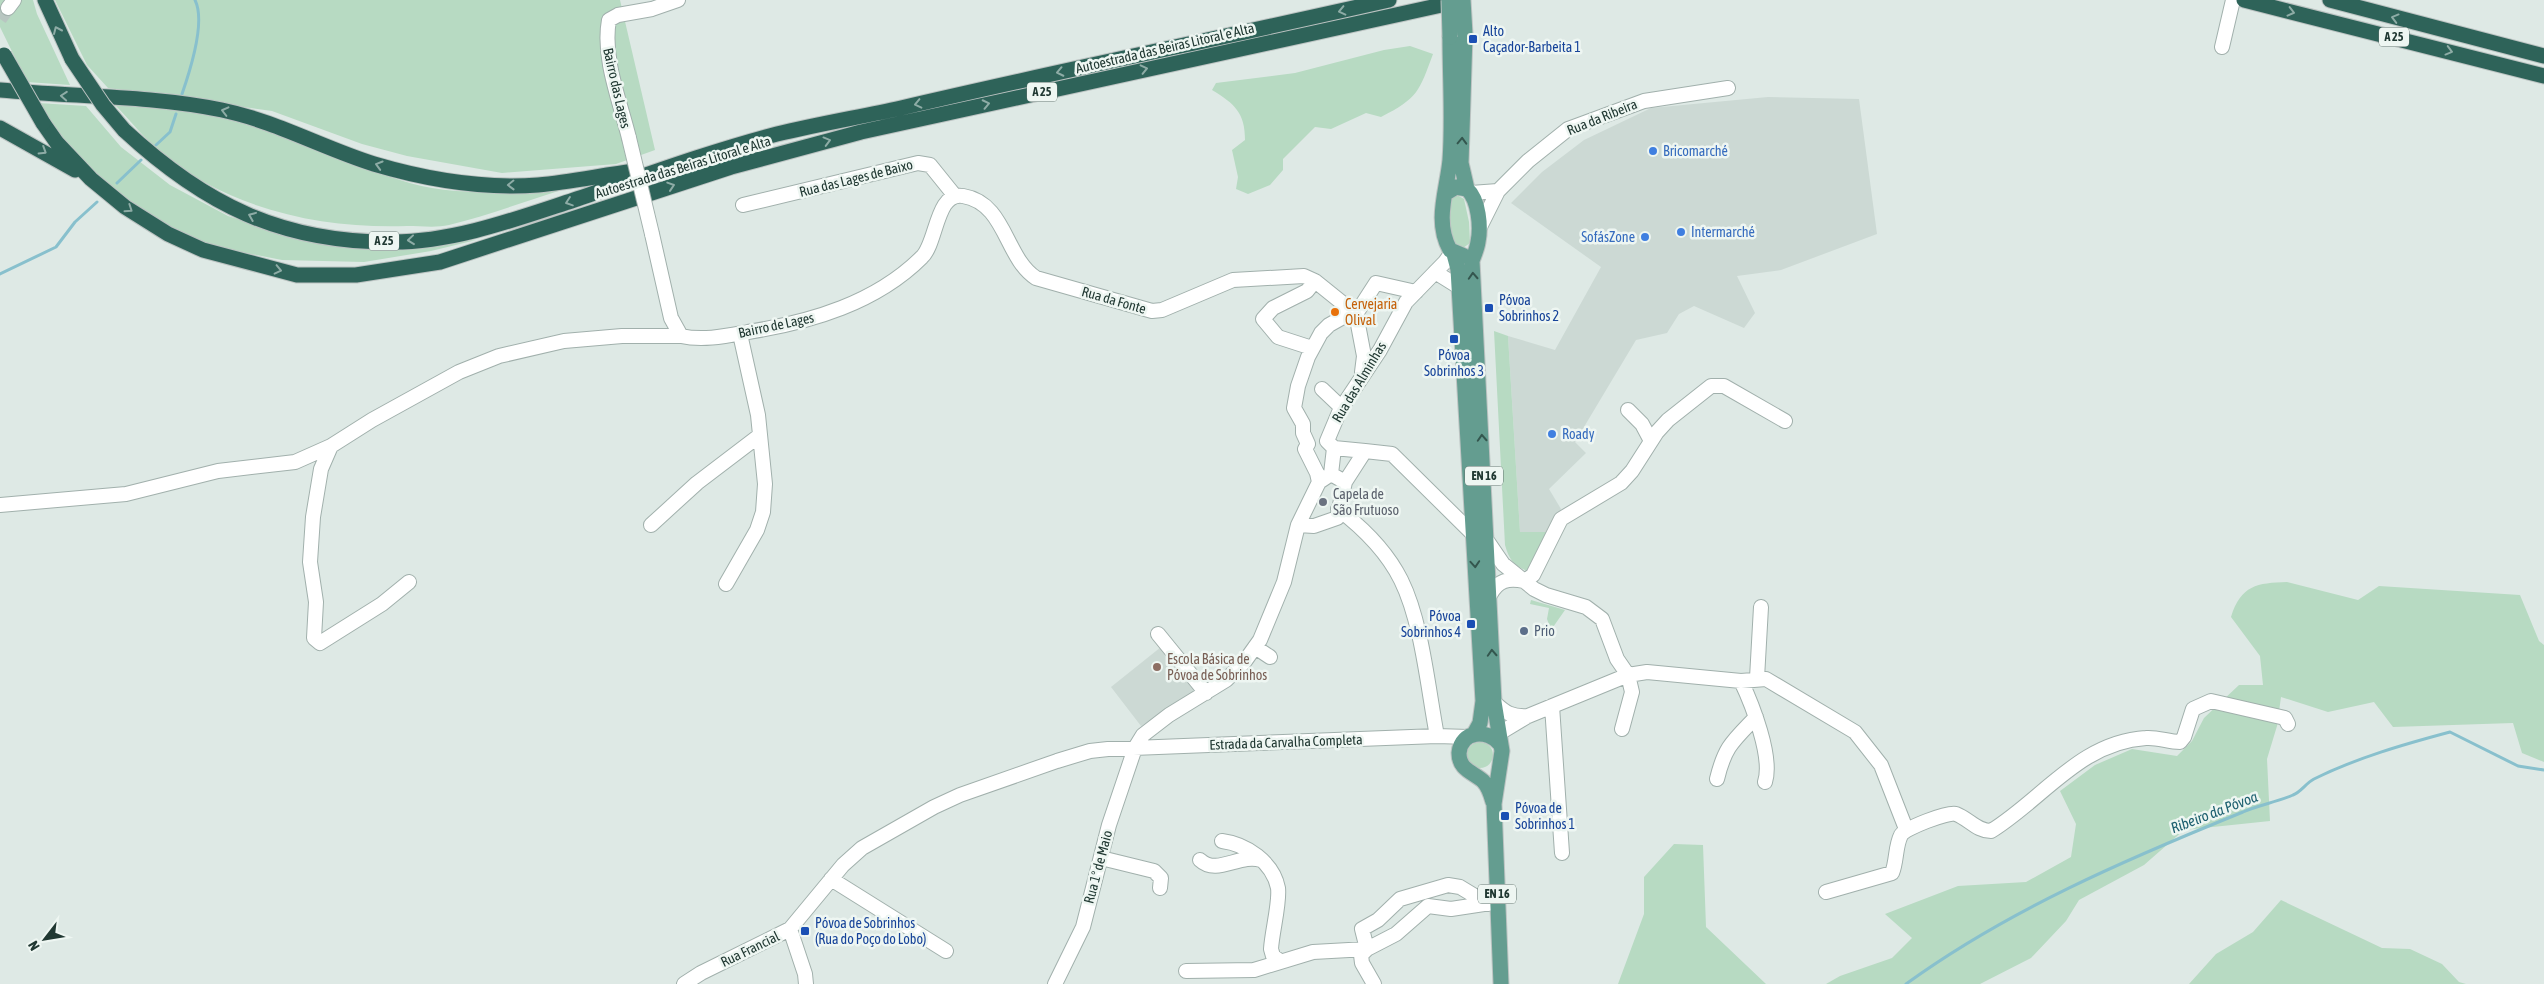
<svg xmlns="http://www.w3.org/2000/svg" width="2544" height="984" viewBox="0 0 2544 984" font-family="'Asap Condensed',sans-serif">
<style>
.built{fill:#ccd9d4}
.green{fill:#b7dac2}
.lines{fill:none;stroke-linecap:round;stroke-linejoin:round}
.stream{stroke:#88c0cd;stroke-width:3}
.minor-tunnel{stroke:#b8c6c1;stroke-width:14;stroke-dasharray:14 7;stroke-linecap:butt}
.minor-casing{stroke:#a1b0ac;stroke-width:16}
.major-casing{stroke:#bcc3c2;stroke-width:17}
.highway-casing{stroke:#bcc3c2;stroke-width:17}
.minor{stroke:#fff;stroke-width:14}
.major{stroke:#649d90;stroke-width:15}
.highway{stroke:#2e6359;stroke-width:15}
.minor-bridge-casing{stroke:#a1b0ac;stroke-width:16;stroke-linecap:butt}
.major-bridge-casing{stroke:#bcc3c2;stroke-width:17;stroke-linecap:butt}
.highway-bridge-casing{stroke:#bcc3c2;stroke-width:17;stroke-linecap:butt}
.minor-bridge{stroke:#fff;stroke-width:14}
.major-bridge{stroke:#649d90;stroke-width:15}
.highway-bridge{stroke:#2e6359;stroke-width:15}
.oneway{stroke:#8eaca6}
.oneway2{stroke:#34564e}
.transit-dot{fill:#1a4fb4;stroke:#eef6f2;stroke-width:2}
.shop-dot{fill:#3f7fe0;stroke:#eef6f2;stroke-width:2}
.food-dot{fill:#e8710a;stroke:#eef6f2;stroke-width:2}
.worship-dot{fill:#6b7280;stroke:#eef6f2;stroke-width:2}
.service-dot{fill:#5c6f8a;stroke:#eef6f2;stroke-width:2}
.education-dot{fill:#8d6e63;stroke:#eef6f2;stroke-width:2}
.labels{text-anchor:middle;dominant-baseline:central;stroke-width:5;stroke-linejoin:round;paint-order:stroke}
.shield{fill:#eef6f2;stroke:#5e716c;stroke-width:1}
.shield-label{font-size:12px;font-weight:bold;fill:#203832}
.transit-label{font-size:14px;fill:#164399;stroke:#eef6f2;text-anchor:start}
.street-label{font-size:14px;fill:#203832;stroke:#eef6f2}
.shop-label{font-size:14px;fill:#366cbe;stroke:#eef6f2;text-anchor:start}
.food-label{font-size:14px;fill:#c56008;stroke:#eef6f2;text-anchor:start}
.worship-label{font-size:14px;fill:#5b616d;stroke:#eef6f2;text-anchor:start}
.service-label{font-size:14px;fill:#4e5e75;stroke:#eef6f2;text-anchor:start}
.education-label{font-size:14px;fill:#785e54;stroke:#eef6f2;text-anchor:start}
.water-label{font-size:15px;font-style:italic;fill:#1e6070;stroke:#eef6f2}
</style>
<rect width="100%" height="100%" fill="#dee9e5"/>
<!-- built -->
<path class="built" d="M 1768,97 L 1859,99 L 1877,234 L 1781,270 L 1737,276 L 1755,313 L 1744,328 L 1694,306 L 1679,314 L 1667,333 L 1636,340 L 1575,442 L 1586,453 L 1549,489 L 1561,509 L 1550,532 L 1520,532 L 1508,336 L 1555,350 L 1601,267 L 1511,203 L 1542,172 L 1584,140 L 1651,108 Z
M 1161,647 L 1198,691 L 1141,726 L 1111,687 Z"/>
<!-- green -->
<path class="green" d="M 0,0 L 33,0 L 37,14 L 70,85 L 27,82 L 0,27 Z
M 55,0 L 620,0 L 655,150 L 616,164 L 502,173 L 407,156 L 362,144 L 272,111 L 108,88 L 87,65 Z
M 1410,46 L 1433,54 C 1419,92 1418,98 1381,117 L 1366,113 L 1331,129 L 1315,127 L 1283,159 L 1283,170 L 1270,185 L 1248,194 L 1236,189 L 1238,177 L 1232,150 L 1245,140 C 1245,113 1235,104 1212,90 L 1216,83 L 1295,73 L 1384,50 Z
M 38,103 L 86,106 L 121,147 L 170,185 L 228,216 L 288,235 L 369,248 L 476,240 L 431,251 L 364,262 L 282,260 L 210,246 L 164,225 L 133,205 L 77,158 Z
M 115,105 C 169,109 224,114 275,131 C 328,148 377,178 432,188 C 477,196 526,189 572,187 C 531,199 490,215 449,225 C 436,228 421,226 407,226 C 321,229 228,209 160,152 C 144,138 130,120 115,105 Z
M 1457,195 L 1464,199 L 1469,222 L 1470,243 L 1463,248 L 1456,245 C 1450,231 1447,211 1452,197 Z
M 1494,331 L 1508,336 L 1520,532 L 1550,532 L 1527,571 C 1513,565 1509,559 1505,545 Z
M 2287,582 L 2358,600 L 2379,586 L 2520,595 L 2539,641 L 2544,645 L 2544,762 L 2522,753 L 2513,723 L 2393,727 L 2374,702 L 2328,712 L 2281,697 L 2277,726 L 2267,759 L 2270,821 L 2184,830 L 2144,865 L 2079,900 L 2066,921 L 2031,958 L 1980,984 L 1826,984 L 1840,976 L 1892,958 L 1912,938 L 1885,914 L 1958,886 L 2026,882 L 2071,857 L 2076,824 L 2060,791 L 2095,765 L 2132,749 L 2177,756 L 2192,741 L 2204,718 L 2239,685 L 2263,685 L 2260,656 L 2231,617 C 2241,585 2257,583 2287,582 Z
M 1531,600 L 1565,610 L 1551,630 L 1547,619 L 1549,608 L 1530,604 Z
M1467 755a13 13 0 1 1 26 0a13 13 0 1 1-26 0Z
M 1674,844 L 1703,845 L 1706,927 L 1766,984 L 1618,984 L 1644,914 L 1644,877 Z
M 2281,900 L 2382,948 L 2410,949 L 2442,964 L 2459,982 L 2466,984 L 2189,984 L 2216,954 L 2253,932 Z"/>
<g class="lines">
<!-- stream -->
<path class="stream" d="M 182,94 C 190,71 206,22 195,0
M 156,145 L 170,132 L 176,114
M 117,183 L 141,160
M 0,274 L 56,247 L 75,222 L 97,202
M 1906,984 C 2008,910 2127,859 2243,812 C 2259,805 2277,802 2293,795 C 2301,792 2306,783 2314,779 C 2356,758 2405,744 2450,732 L 2518,766 L 2544,770"/>
<!-- minor-tunnel -->
<path class="minor-tunnel" d="M 0,19 L 8,8"/>
<defs>
<path id="minor" d="M 8,8 L 14,0
M 2222,47 L 2233,0
M 629,138 C 620,101 602,58 609,20 L 618,15 L 652,9 L 678,0
M 1471,193 L 1498,191
M 743,205 L 918,163 L 930,165 L 955,196
M 1479,229 L 1498,191 L 1528,161 L 1568,129 L 1644,101 L 1728,88
M 652,234 L 671,318 L 681,336 C 703,341 726,336 748,332 C 811,322 876,303 922,257 C 937,243 936,191 963,196 C 1006,203 1005,258 1036,278 L 1152,311 L 1162,310 L 1233,280 L 1304,276 L 1315,281 L 1356,314
M 1435,272 L 1459,287
M 1356,314 L 1376,283 L 1416,292
M 1356,314 L 1364,356 L 1362,372
M 1312,348 L 1278,337 L 1263,319 L 1273,308 L 1307,291 L 1315,281
M 1322,389 L 1342,408
M 1628,410 L 1642,424 L 1651,441
M 1308,444 L 1303,433 L 1303,424 L 1294,408 L 1298,386 L 1308,357 L 1321,333 L 1329,325 L 1345,316 L 1348,308
M 1308,444 L 1305,449 L 1317,473 L 1319,482
M 331,446 L 321,469 L 313,517 L 310,562 L 316,602 L 314,638 L 320,643 L 382,604 L 409,582
M 1334,448 L 1327,441 L 1340,410 L 1380,350 L 1406,302 L 1445,262 L 1452,252
M 1334,448 L 1365,451 L 1345,482
M 1365,451 L 1392,454 L 1473,534
M 0,505 L 126,494 L 218,471 L 295,462 L 331,446 L 372,420 L 459,372 L 499,356 L 564,341 L 622,336 L 681,336
M 1338,509 C 1363,528 1387,552 1401,580 C 1422,622 1428,689 1437,736
M 651,525 L 697,483 L 760,435
M 1298,525 L 1314,526 L 1337,518 L 1345,482 L 1331,474 L 1334,448
M 1488,542 L 1503,564 L 1534,589 L 1546,595 L 1586,607 L 1602,619 L 1617,659 L 1628,675 L 1632,692 L 1622,729
M 1525,581 L 1533,575 L 1561,519 L 1621,483 L 1632,471 L 1657,432 L 1668,420 L 1711,386 L 1724,386 L 1785,421
M 726,584 L 757,530 L 763,512 L 765,484 L 758,415 L 740,334
M 1490,595 C 1498,580 1508,578 1524,581
M 1158,634 L 1206,693
M 1255,647 L 1270,657
M 1757,678 L 1761,607
M 1741,681 C 1752,704 1773,757 1765,782
M 1494,702 C 1505,713 1512,717 1528,716
M 1552,706 L 1562,853
M 1498,734 L 1528,716 L 1628,675 L 1647,672 L 1741,681 L 1766,679 L 1855,732 L 1881,765 L 1906,829
M 1717,779 C 1725,746 1733,741 1756,717
M 1222,841 C 1246,844 1273,862 1278,888 C 1280,902 1272,932 1271,949 L 1273,956 L 1280,961
M 1101,858 L 1154,871 L 1161,878 L 1160,888
M 1200,860 C 1217,876 1240,853 1261,860
M 831,879 L 946,951
M 1826,892 L 1892,873 C 1897,861 1895,847 1901,835 C 1903,829 1949,811 1956,814 C 1969,819 1977,831 1991,831 C 2043,799 2080,742 2146,738 C 2158,737 2168,742 2180,742 L 2184,737 L 2193,709 L 2211,701 L 2285,718 L 2288,724
M 790,929 L 805,974 L 806,984
M 1186,971 L 1254,970 L 1313,952 L 1367,949 L 1396,934 L 1428,906 L 1451,909 L 1497,902
M 684,984 L 701,973 L 790,929 L 843,865 L 862,848 L 934,807 L 960,795 L 1057,761 L 1090,751 L 1108,749 L 1437,736 L 1468,737
M 1055,984 L 1083,927 L 1109,825 L 1135,748 L 1143,735 L 1169,715 L 1226,680 L 1245,661 L 1260,640 L 1284,582 L 1298,525 L 1319,482 L 1331,474
M 1374,984 L 1362,963 L 1361,955 L 1367,949 L 1362,929 L 1378,920 L 1400,899 L 1448,885 L 1460,887 L 1488,904"/>
<path id="major" d="M 1465,34 L 1461,163 L 1467,189
M 1450,37 C 1450,78 1453,120 1450,160 C 1447,191 1434,221 1450,250 L 1464,256
M 1446,193 L 1456,187 L 1467,189 C 1479,200 1481,227 1478,242 C 1477,249 1474,255 1472,261 L 1494,702 L 1502,751 L 1494,804 L 1501,984
M 1454,254 L 1458,269 L 1483,701 L 1480,723 L 1474,734
M 1493,802 C 1491,795 1489,787 1483,781 C 1473,772 1459,770 1459,753 C 1461,730 1488,729 1500,744"/>
<path id="highway" d="M 45,0 L 72,59
M 2244,0 L 2544,76
M 2330,0 L 2544,56
M 0,90 C 73,97 149,95 222,110 C 275,121 323,148 374,164 C 428,180 482,189 538,185 C 571,182 603,175 635,171
M 43,123 L 57,143 L 91,179 L 125,207 L 168,234 L 203,250 L 297,275 L 356,275 L 440,262 L 731,167 L 861,132 L 1460,1
M 0,128 L 75,170
M 124,130 C 204,204 281,243 393,242 C 454,242 516,219 574,200 C 641,177 708,152 777,134 C 818,124 860,117 901,108 C 1063,70 1226,37 1389,0"/>
</defs>
<!-- minor casing -->
<use href="#minor" class="minor-casing"/>
<!-- major casing -->
<use href="#major" class="major-casing"/>
<!-- highway casing -->
<use href="#highway" class="highway-casing"/>
<!-- minor -->
<use href="#minor" class="minor"/>
<!-- major -->
<use href="#major" class="major"/>
<!-- highway -->
<use href="#highway" class="highway"/>
<defs>
<path id="minor-bridge" d="M 629,138 L 652,234"/>
<path id="major-bridge" d="M 1449,0 L 1450,37
M 1463,0 L 1465,34"/>
<path id="highway-bridge" d="M 4,55 L 43,123
M 72,59 L 103,105 L 124,130"/>
</defs>
<!-- minor-bridge casing -->
<use href="#minor-bridge" class="minor-bridge-casing"/>
<!-- major-bridge casing -->
<use href="#major-bridge" class="major-bridge-casing"/>
<!-- highway-bridge casing -->
<use href="#highway-bridge" class="highway-bridge-casing"/>
<!-- minor-bridge -->
<use href="#minor-bridge" class="minor-bridge"/>
<!-- major-bridge -->
<use href="#major-bridge" class="major-bridge"/>
<!-- highway-bridge -->
<use href="#highway-bridge" class="highway-bridge"/>
</g>
<!-- one-way arrows -->
<defs><path id="oneway-chevron" d="M-2-3.5L2.5 0L-2 3.5" fill="none" stroke-width="1.6" stroke-linecap="round" stroke-linejoin="round" transform="scale(1.25)"/></defs>
<g class="oneway">
<use href="#oneway-chevron" transform="translate(1342 11) rotate(167)"/>
<use href="#oneway-chevron" transform="translate(2291 12) rotate(14)"/>
<use href="#oneway-chevron" transform="translate(2395 18) rotate(-165)"/>
<use href="#oneway-chevron" transform="translate(57 30) rotate(-114)"/>
<use href="#oneway-chevron" transform="translate(2449 51) rotate(15)"/>
<use href="#oneway-chevron" transform="translate(1144 69) rotate(-13)"/>
<use href="#oneway-chevron" transform="translate(1060 72) rotate(168)"/>
<use href="#oneway-chevron" transform="translate(64 96) rotate(-176)"/>
<use href="#oneway-chevron" transform="translate(918 104) rotate(167)"/>
<use href="#oneway-chevron" transform="translate(986 104) rotate(-12)"/>
<use href="#oneway-chevron" transform="translate(225 111) rotate(-166)"/>
<use href="#oneway-chevron" transform="translate(827 141) rotate(-15)"/>
<use href="#oneway-chevron" transform="translate(43 151) rotate(32)"/>
<use href="#oneway-chevron" transform="translate(379 165) rotate(-164)"/>
<use href="#oneway-chevron" transform="translate(511 185) rotate(179)"/>
<use href="#oneway-chevron" transform="translate(671 186) rotate(-18)"/>
<use href="#oneway-chevron" transform="translate(569 202) rotate(161)"/>
<use href="#oneway-chevron" transform="translate(129 209) rotate(34)"/>
<use href="#oneway-chevron" transform="translate(252 216) rotate(-158)"/>
<use href="#oneway-chevron" transform="translate(411 240) rotate(174)"/>
<use href="#oneway-chevron" transform="translate(278 270) rotate(13)"/>
</g>
<g class="oneway2">
<use href="#oneway-chevron" transform="translate(1462 141) rotate(-88)"/>
<use href="#oneway-chevron" transform="translate(1473 276) rotate(-93)"/>
<use href="#oneway-chevron" transform="translate(1482 438) rotate(-93)"/>
<use href="#oneway-chevron" transform="translate(1475 564) rotate(86)"/>
<use href="#oneway-chevron" transform="translate(1492 653) rotate(-93)"/>
</g>
<!-- markers -->
<g class="transit-dot">
<rect x="1468" y="34" width="10" height="10" rx="2.5"/>
<rect x="1484" y="303" width="10" height="10" rx="2.5"/>
<rect x="1449" y="334" width="10" height="10" rx="2.5"/>
<rect x="1466" y="619" width="10" height="10" rx="2.5"/>
<rect x="1500" y="811" width="10" height="10" rx="2.5"/>
<rect x="800" y="926" width="10" height="10" rx="2.5"/>
</g>
<g class="shop-dot">
<circle cx="1653" cy="151" r="5"/>
<circle cx="1681" cy="232" r="5"/>
<circle cx="1645" cy="237" r="5"/>
<circle cx="1552" cy="434" r="5"/>
</g>
<circle class="food-dot" cx="1335" cy="312" r="5"/>
<circle class="worship-dot" cx="1323" cy="502" r="5"/>
<circle class="service-dot" cx="1524" cy="631" r="5"/>
<circle class="education-dot" cx="1157" cy="667" r="5"/>
<g class="labels">
<!-- shield labels -->
<g class="shield">
<rect x="2379" y="27.5" width="30" height="19" rx="4"/>
<rect x="1027" y="82.5" width="30" height="19" rx="4"/>
<rect x="369" y="231.5" width="30" height="19" rx="4"/>
<rect x="1465" y="466.5" width="38" height="19" rx="4"/>
<rect x="1478" y="884.5" width="38" height="19" rx="4"/>
</g>
<g class="shield-label">
<text x="2394" y="37">A 25</text>
<text x="1042" y="92">A 25</text>
<text x="384" y="241">A 25</text>
<text x="1484" y="476">EN 16</text>
<text x="1497" y="894">EN 16</text>
</g>
<!-- transit labels -->
<g class="transit-label">
<text x="1483" y="31">Alto<tspan x="1483" dy="16">Caçador-Barbeita 1</tspan></text>
<text x="1499" y="300">Póvoa<tspan x="1499" dy="16">Sobrinhos 2</tspan></text>
<text x="1454" y="355" text-anchor="middle">Póvoa<tspan x="1454" dy="16">Sobrinhos 3</tspan></text>
<text x="1461" y="616" text-anchor="end">Póvoa<tspan x="1461" dy="16">Sobrinhos 4</tspan></text>
<text x="1515" y="808">Póvoa de<tspan x="1515" dy="16">Sobrinhos 1</tspan></text>
<text x="815" y="923">Póvoa de Sobrinhos<tspan x="815" dy="16">(Rua do Poço do Lobo)</tspan></text>
</g>
<!-- street labels -->
<g class="street-label">
<text transform="translate(1165 48) rotate(-13)">Autoestrada das Beiras Litoral e Alta</text>
<text transform="translate(617 88) rotate(77)">Bairro das Lages</text>
<text transform="translate(1602 117) rotate(-22)">Rua da Ribeira</text>
<text transform="translate(683 167) rotate(-17)">Autoestrada das Beiras Litoral e Alta</text>
<text transform="translate(856 178) rotate(-14)">Rua das Lages de Baixo</text>
<text transform="translate(1114 300) rotate(16)">Rua da Fonte</text>
<text transform="translate(776 325) rotate(-12)">Bairro de Lages</text>
<text transform="translate(1359 382) rotate(-59)">Rua das Alminhas</text>
<text transform="translate(1286 742) rotate(-2)">Estrada da Carvalha Completa</text>
<text transform="translate(1098 867) rotate(-75)">Rua 1° de Maio</text>
<text transform="translate(750 949) rotate(-26)">Rua Francial</text>
</g>
<!-- shop labels -->
<g class="shop-label">
<text x="1663" y="151">Bricomarché</text>
<text x="1691" y="232">Intermarché</text>
<text x="1635" y="237" text-anchor="end">SofásZone</text>
<text x="1562" y="434">Roady</text>
</g>
<!-- food labels -->
<g class="food-label">
<text x="1345" y="304">Cervejaria<tspan x="1345" dy="16">Olival</tspan></text>
</g>
<!-- worship labels -->
<g class="worship-label">
<text x="1333" y="494">Capela de<tspan x="1333" dy="16">São Frutuoso</tspan></text>
</g>
<!-- service labels -->
<g class="service-label">
<text x="1534" y="631">Prio</text>
</g>
<!-- education labels -->
<g class="education-label">
<text x="1167" y="659">Escola Básica de<tspan x="1167" dy="16">Póvoa de Sobrinhos</tspan></text>
</g>
<!-- water labels -->
<g class="water-label">
<text transform="translate(2214 812) rotate(-21)">Ribeiro da Póvoa</text>
</g>
</g>
<!-- north arrow -->
<g transform="translate(45 939) rotate(239)" stroke="#eef6f2" stroke-width="4" paint-order="stroke">
<path d="M0-4L9 19L0 12L-9 19Z" fill="#203832"/>
<text y="-8" font-size="14" font-weight="bold" text-anchor="middle" fill="#203832">N</text>
</g>
</svg>
